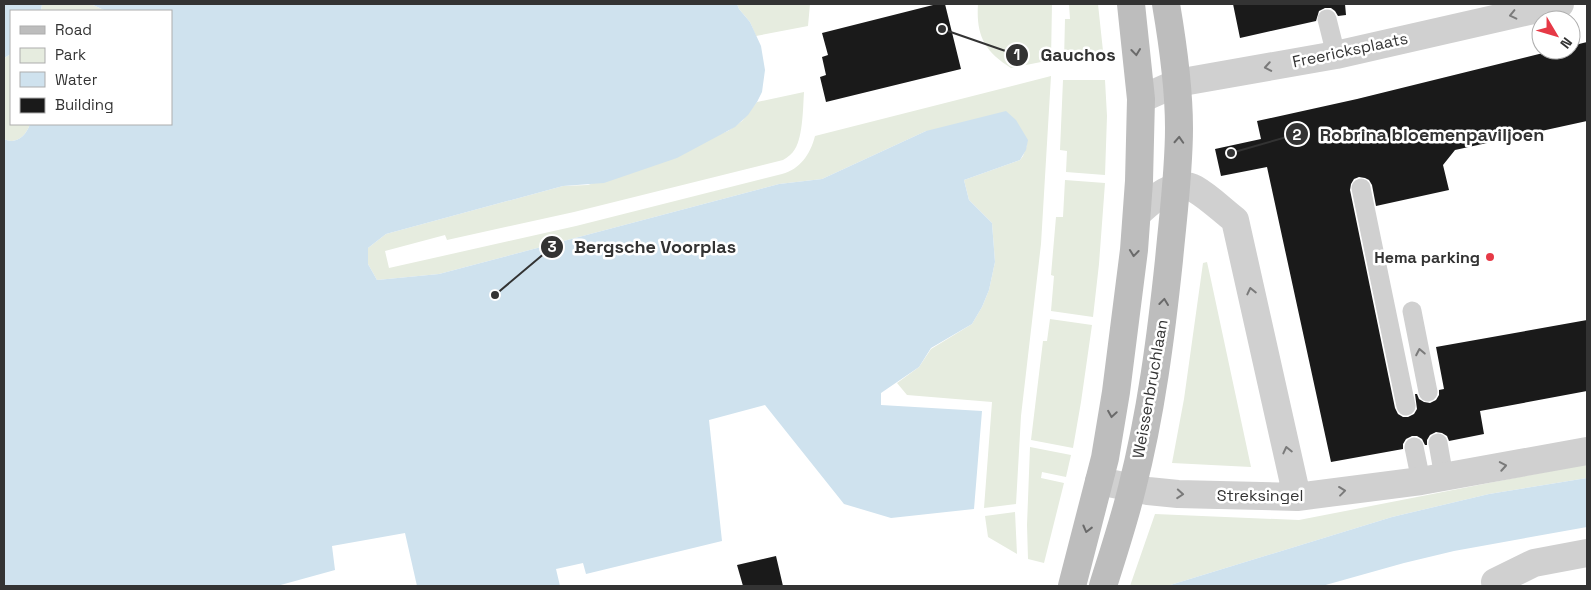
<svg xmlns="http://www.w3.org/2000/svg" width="1591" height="590" viewBox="0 0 1591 590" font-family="'Space Grotesk',sans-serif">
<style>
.green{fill:#e6ecdf}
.water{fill:#cfe2ee}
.building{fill:#1a1a1a}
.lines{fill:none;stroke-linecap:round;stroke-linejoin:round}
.lane{stroke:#d0d0d0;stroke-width:19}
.street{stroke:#d0d0d0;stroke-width:28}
.secondary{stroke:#bdbdbd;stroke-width:28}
.oneway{stroke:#7a7a7a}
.oneway2{stroke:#6a6a6a}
.poi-dot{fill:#e63946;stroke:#fff;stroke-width:2}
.labels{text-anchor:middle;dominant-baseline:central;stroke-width:5;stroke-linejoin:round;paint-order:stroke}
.street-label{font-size:16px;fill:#333;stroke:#fff}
.poi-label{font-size:16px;font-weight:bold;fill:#333;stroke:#fff;text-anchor:end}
.leader{fill:none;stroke:#333;stroke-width:2}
.callout-dot{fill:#333;stroke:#fff;stroke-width:2}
.mark-label{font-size:15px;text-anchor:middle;font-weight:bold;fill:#fff}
.callout-label{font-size:18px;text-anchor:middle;font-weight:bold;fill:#333;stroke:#fff;stroke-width:5;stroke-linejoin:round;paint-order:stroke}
</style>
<rect width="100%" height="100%" fill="#fff"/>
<!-- green -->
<path class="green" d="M 42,4 L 91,4 L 106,11 L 41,11 Z
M 737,4 L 810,4 L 808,26 L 756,36 L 750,22 L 739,9 Z
M 978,4 L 1052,4 L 1051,60 L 1011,68 C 984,51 976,35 978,4 Z
M 1069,4 L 1098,4 L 1103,51 L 1096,60 L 1064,61 L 1065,19 L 1070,19 Z
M 11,54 L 11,124 L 30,124 C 26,136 16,145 4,139 L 4,58 Z
M 1051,76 L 1041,244 L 1021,416 L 1016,504 L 984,508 L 992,402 L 907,395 L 897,383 L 919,367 L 931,349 L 972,324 L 982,307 L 989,290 L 995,262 L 992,223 L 969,200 L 964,180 L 1020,160 L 1023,156 L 1027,145 L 926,131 L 822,179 L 779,184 L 439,274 L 377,280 L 368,264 L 368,248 L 386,234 L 563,186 L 588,185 L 728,131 L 742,121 L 757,102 L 804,92 C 803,107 803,136 795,149 C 792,154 788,157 783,160 L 574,212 L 447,240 L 445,235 L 385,251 L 389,268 L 576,226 L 782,174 C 800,169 810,155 815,136 Z
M 1063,80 L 1105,80 L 1107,116 L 1105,175 L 1066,172 L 1067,151 L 1060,150 Z
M 1065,180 L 1105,183 L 1099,264 L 1093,317 L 1051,311 L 1054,276 L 1051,275 L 1056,217 L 1063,217 Z
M 1207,262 L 1211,280 L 1251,467 L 1172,463 L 1184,399 L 1203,263 Z
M 1050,319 L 1092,325 L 1081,402 L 1073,448 L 1031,440 L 1043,341 L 1047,341 Z
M 1030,447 L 1071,455 L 1066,477 L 1042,472 L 1041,478 L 1064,483 L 1044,563 L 1028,559 L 1027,525 Z
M 1587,464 L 1587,478 L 1489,494 L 1392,517 L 1167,586 L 1130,586 L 1155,514 L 1299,520 Z
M 1015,512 L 1017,554 L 988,537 L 985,516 Z"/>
<!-- water -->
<path class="water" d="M 4,4 L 42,4 L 41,11 L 11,11 L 11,54 L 4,58 Z
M 91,4 L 737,4 L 739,9 L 750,22 L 761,46 L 765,70 L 762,92 L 757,102 L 748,115 L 735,127 L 677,158 L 604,183 L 563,186 L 386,234 L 368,248 L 368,264 L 377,280 L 439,274 L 779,184 L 822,179 L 926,131 L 1006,111 L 1016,120 L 1028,140 L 1026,150 L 1020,160 L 964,180 L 969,200 L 992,223 L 995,262 L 989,290 L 982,307 L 972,324 L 931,348 L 919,367 L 881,393 L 881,405 L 982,411 L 974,509 L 891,518 L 844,504 L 765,405 L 709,420 L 722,541 L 586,574 L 583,563 L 556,569 L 560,586 L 417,586 L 405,533 L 332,546 L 335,570 L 277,586 L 4,586 L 4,139 C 16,145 26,136 30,124 L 171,124 L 171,11 L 106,11 Z
M 1587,478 L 1587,527 L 1454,551 L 1404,563 L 1322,586 L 1167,586 L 1392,517 L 1489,494 Z"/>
<!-- building -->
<path class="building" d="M 937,4 L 945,4 L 961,69 L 826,102 L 820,77 L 826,75 L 822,57 L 828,55 L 822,33 Z
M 1233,4 L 1345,4 L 1346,15 L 1338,16 L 1335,11 L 1331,8 L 1325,8 L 1319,11 L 1316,21 L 1240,38 Z
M 1587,42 L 1587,121 L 1455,150 L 1443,165 L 1449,190 L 1376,206 L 1372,185 L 1369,180 L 1365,178 L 1359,177 L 1354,179 L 1351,184 L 1350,190 L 1395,408 L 1398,414 L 1403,417 L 1408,417 L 1414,414 L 1417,409 L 1415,394 L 1417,394 L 1419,399 L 1424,402 L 1430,403 L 1436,400 L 1439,395 L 1439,390 L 1444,389 L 1436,347 L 1587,320 L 1587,391 L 1480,411 L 1484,434 L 1449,441 L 1447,436 L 1442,433 L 1436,432 L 1430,435 L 1427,440 L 1427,445 L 1425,445 L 1422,439 L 1417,436 L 1412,436 L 1406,439 L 1403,444 L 1403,449 L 1331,462 L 1267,167 L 1221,176 L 1215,149 L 1261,139 L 1257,121 L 1357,99 L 1555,50 L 1571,50 L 1571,46 Z
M 776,556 L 783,586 L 743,586 L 737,565 Z"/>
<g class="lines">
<!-- lane -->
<path class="lane" d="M 1327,19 L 1336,55
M 1361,188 L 1406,406
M 1412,311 L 1428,392
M 1438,443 L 1444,477
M 1414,447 L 1421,481"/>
<!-- street -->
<path class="street" d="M 1141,99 L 1177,83 L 1336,55 L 1560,4
M 1137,214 C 1150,202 1174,178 1195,189 C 1209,197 1222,210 1235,220 L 1297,497
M 1099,481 L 1148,491 L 1178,494 L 1297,497 L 1421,481 L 1587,451
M 1495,582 L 1534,563 L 1587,553"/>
<!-- secondary -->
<path class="secondary" d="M 1072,586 L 1105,458 L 1116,392 L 1134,250 L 1139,181 L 1141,99 L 1131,4
M 1103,586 C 1113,554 1124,521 1132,488 C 1151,414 1161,336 1169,260 C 1173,216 1179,172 1179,128 C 1179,86 1173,45 1166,4"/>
</g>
<!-- one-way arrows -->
<defs><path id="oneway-chevron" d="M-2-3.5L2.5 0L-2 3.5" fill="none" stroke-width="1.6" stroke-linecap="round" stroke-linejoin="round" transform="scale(1.25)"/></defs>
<g class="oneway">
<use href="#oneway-chevron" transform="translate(1513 15) rotate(167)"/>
<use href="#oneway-chevron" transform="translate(1268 67) rotate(170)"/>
<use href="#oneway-chevron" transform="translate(1251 291) rotate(-103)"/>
<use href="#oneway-chevron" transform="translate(1420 352) rotate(-101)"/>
<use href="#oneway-chevron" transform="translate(1287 450) rotate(-103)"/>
<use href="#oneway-chevron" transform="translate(1503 466) rotate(-10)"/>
<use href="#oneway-chevron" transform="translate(1342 491) rotate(-7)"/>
<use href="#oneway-chevron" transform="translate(1180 494) rotate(4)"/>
</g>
<g class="oneway2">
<use href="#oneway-chevron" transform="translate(1136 52) rotate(83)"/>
<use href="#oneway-chevron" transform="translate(1179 140) rotate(-87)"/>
<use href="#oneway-chevron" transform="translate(1134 253) rotate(96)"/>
<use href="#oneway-chevron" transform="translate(1164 302) rotate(-83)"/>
<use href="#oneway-chevron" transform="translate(1112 414) rotate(99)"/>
<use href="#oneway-chevron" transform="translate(1087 529) rotate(104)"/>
</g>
<!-- markers -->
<circle class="poi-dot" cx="1490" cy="257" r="5"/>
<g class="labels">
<!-- street labels -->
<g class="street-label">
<text transform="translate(1350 50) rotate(-12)">Freericksplaats</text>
<text transform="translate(1150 389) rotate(-80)">Weissenbruchlaan</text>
<text x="1260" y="495">Streksingel</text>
</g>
<!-- poi labels -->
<g class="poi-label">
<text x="1480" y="257">Hema parking</text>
</g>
</g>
<!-- callouts -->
<path class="leader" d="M942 29L1017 55M1231 153L1297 134M495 295L552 247"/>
<g class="callout-dot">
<circle cx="942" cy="29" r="5"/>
<circle cx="1231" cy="153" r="5"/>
<circle cx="495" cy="295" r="5"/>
<circle cx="1017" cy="55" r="12"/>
<circle cx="1297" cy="134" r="12"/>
<circle cx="552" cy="247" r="12"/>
</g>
<g class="mark-label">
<text x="1017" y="60">1</text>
<text x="1297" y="140">2</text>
<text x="552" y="252">3</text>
</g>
<g class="callout-label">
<text x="1078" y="61">Gauchos</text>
<text x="1432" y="141">Robrina bloemenpaviljoen</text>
<text x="655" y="253">Bergsche Voorplas</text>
</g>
<!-- border -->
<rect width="1591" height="590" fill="none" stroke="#333333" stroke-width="10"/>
<!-- legend -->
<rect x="10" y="10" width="162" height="115" fill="#ffffff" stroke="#adadad"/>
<rect x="20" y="26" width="25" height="8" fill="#bdbdbd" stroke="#adadad"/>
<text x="55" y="35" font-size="15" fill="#333333">Road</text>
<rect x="20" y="48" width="25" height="15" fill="#e6ecdf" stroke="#adadad"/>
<text x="55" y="60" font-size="15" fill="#333333">Park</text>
<rect x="20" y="72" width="25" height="15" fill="#cfe2ee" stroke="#adadad"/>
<text x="55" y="85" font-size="15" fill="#333333">Water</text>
<rect x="20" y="98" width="25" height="15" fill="#1a1a1a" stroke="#adadad"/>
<text x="55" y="110" font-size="15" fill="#333333">Building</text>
<!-- north arrow -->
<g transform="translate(1556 35) rotate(128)"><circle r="24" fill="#ffffff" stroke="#adadad"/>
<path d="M0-4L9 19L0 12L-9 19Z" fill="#e63946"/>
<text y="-8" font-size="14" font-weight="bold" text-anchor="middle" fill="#333333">N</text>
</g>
</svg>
